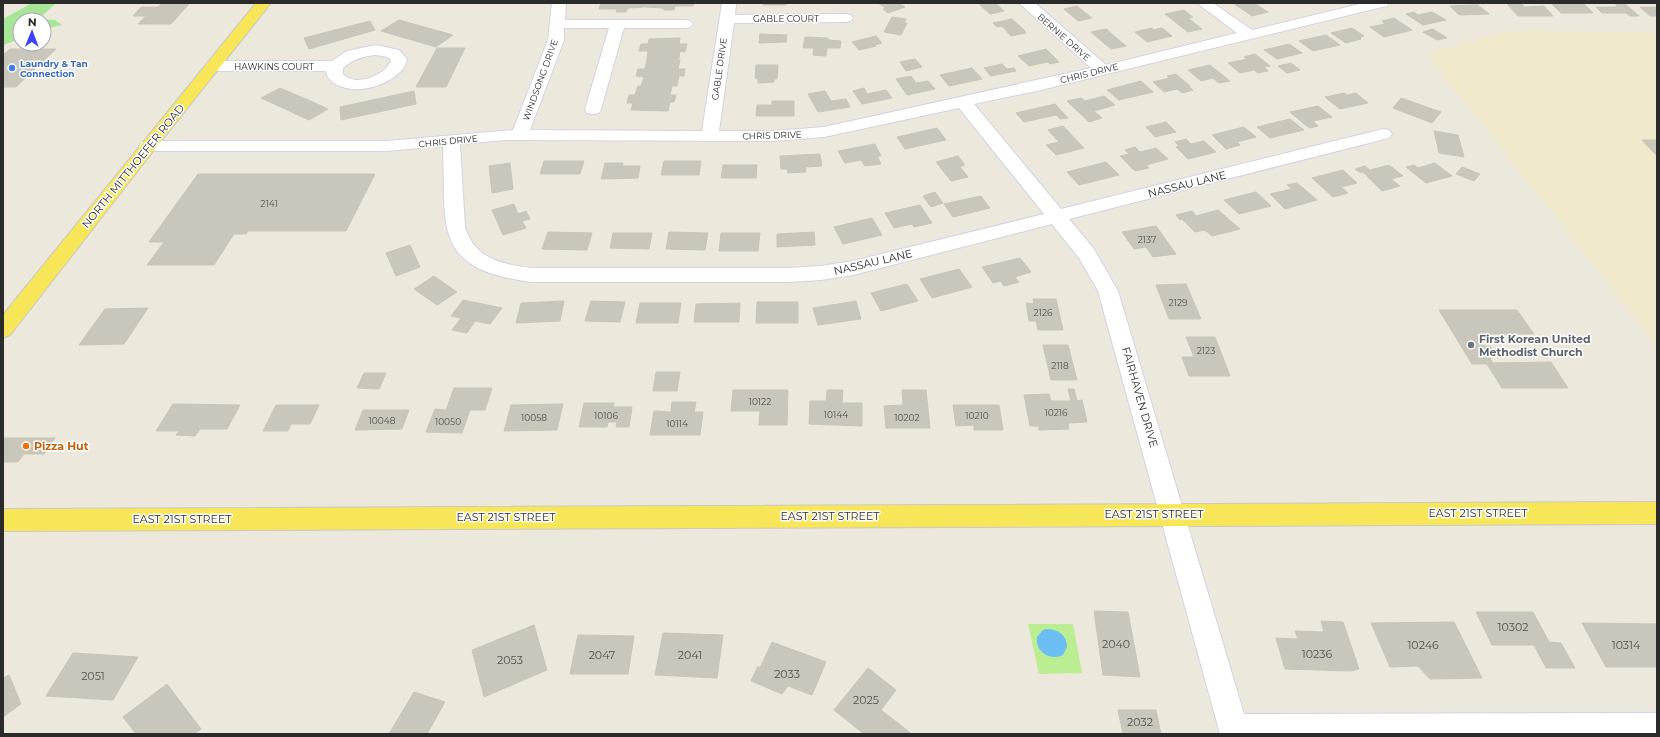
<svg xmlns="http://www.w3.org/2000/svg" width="1660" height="737" viewBox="0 0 1660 737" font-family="Montserrat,sans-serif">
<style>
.education{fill:#f0e9cb}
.green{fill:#a7e697}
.pitch{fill:#bbee92}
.water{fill:#6bbdf4}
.building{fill:#c9c6bb;stroke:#c9c5b6}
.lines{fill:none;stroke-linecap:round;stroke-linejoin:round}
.minor-casing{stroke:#d2d3e4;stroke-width:2}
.major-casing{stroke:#c8c8c8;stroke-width:2}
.minor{fill:#fff;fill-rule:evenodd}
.major{fill:#f7e758;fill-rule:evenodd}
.shop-dot{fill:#3f7fe0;stroke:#fff;stroke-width:1.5}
.worship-dot{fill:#6b7280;stroke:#fff;stroke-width:1.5}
.food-dot{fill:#e8710a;stroke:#fff;stroke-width:1.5}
.labels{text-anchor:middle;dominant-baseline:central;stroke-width:3;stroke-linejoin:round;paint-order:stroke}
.far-street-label{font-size:9px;fill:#2b2b2b;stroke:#fff}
.far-shop-label{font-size:9px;font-weight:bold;fill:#366cbe;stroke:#fff;text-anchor:start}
.number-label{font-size:9px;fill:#52524f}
.street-label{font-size:11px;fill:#2b2b2b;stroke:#fff}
.worship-label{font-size:11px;font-weight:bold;fill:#5b616d;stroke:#fff;text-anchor:start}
.food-label{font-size:11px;font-weight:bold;fill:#c56008;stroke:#fff;text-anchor:start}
.near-number-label{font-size:11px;fill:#52524f}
</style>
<rect width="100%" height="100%" fill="#ede8dc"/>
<!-- education -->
<path class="education" d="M 1508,31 L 1657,32 L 1657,346 L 1427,54 Z"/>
<!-- green -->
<path class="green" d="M 32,3 L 56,3 L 39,19 L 55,20 L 62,25 L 44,29 L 44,20 L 20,20 L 20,39 L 3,45 L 3,19 Z"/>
<!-- pitch -->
<path class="pitch" d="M 1028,624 L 1073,624 L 1082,673 L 1039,674 Z"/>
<!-- water -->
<path class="water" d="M 1047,629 C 1058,629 1067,635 1067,647 L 1063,655 C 1050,661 1035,652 1037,637 L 1043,630 Z"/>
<!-- building -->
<path class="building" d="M 162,3 L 190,3 L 171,24 L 138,24 L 146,16 L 133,16 L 141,7 L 158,7 Z
M 601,3 L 646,3 L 644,7 L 628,8 L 626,12 L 616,12 L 617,9 L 599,9 Z
M 647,3 L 694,3 L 693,6 L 675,6 L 674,10 L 664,10 L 663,8 L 645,7 Z
M 763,3 L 786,3 L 786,5 L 763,5 Z
M 878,3 L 898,3 L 905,7 L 888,13 L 883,9 L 886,8 Z
M 978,3 L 995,3 L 1004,11 L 990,14 Z
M 1233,3 L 1254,3 L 1268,12 L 1252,16 Z
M 1614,3 L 1624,3 L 1639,16 L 1630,16 L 1626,13 L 1602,13 L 1596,7 L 1618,7 Z
M 1507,4 L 1522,4 L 1524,7 L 1544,6 L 1553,16 L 1518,16 Z
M 1552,4 L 1584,4 L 1593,13 L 1561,13 Z
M 1473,5 L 1478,5 L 1489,14 L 1459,15 L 1450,6 Z
M 1077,6 L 1092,18 L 1078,21 L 1064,9 Z
M 1640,7 L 1657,7 L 1657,16 L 1650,16 Z
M 1184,10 L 1193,17 L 1188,18 L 1202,29 L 1188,32 L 1165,14 Z
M 1414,12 L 1418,15 L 1432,12 L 1446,20 L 1423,25 L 1406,14 Z
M 892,17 L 906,19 L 904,23 L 907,23 L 901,35 L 884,32 Z
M 1394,18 L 1412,30 L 1384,37 L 1370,27 L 1385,24 L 1382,21 Z
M 1012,19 L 1024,30 L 1026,33 L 1011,36 L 1002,26 L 997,27 L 993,23 Z
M 399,20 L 453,35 L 436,47 L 381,31 Z
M 370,21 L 375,30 L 309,49 L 304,38 Z
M 1152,28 L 1153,30 L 1162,28 L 1172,36 L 1147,42 L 1135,32 Z
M 1352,28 L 1364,36 L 1359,38 L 1361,39 L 1346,43 L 1331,33 Z
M 1106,29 L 1126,46 L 1111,49 L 1091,32 Z
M 1433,29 L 1447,38 L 1437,40 L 1423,32 Z
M 760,34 L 787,35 L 786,42 L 759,43 Z
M 1326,35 L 1340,45 L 1313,51 L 1299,41 Z
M 876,36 L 882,43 L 875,45 L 876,46 L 859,50 L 852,42 Z
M 805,37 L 828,38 L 828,40 L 841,41 L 840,48 L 827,48 L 826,56 L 813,55 L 814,48 L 803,48 Z
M 680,38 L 679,44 L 687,44 L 685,52 L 680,51 L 679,59 L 647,59 L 648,51 L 639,51 L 641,44 L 648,44 L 649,39 Z
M 1289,44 L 1302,53 L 1277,59 L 1264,50 Z
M 437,48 L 465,48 L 446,87 L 416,87 Z
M 10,49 L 56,49 L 16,87 L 3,87 L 3,55 Z
M 1046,49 L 1059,62 L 1050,64 L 1048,62 L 1029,66 L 1018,56 Z
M 1255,54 L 1270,66 L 1264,67 L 1268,71 L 1258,73 L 1254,70 L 1240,73 L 1228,63 L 1247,59 L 1244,57 Z
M 647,59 L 680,60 L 678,69 L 685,69 L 684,76 L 679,76 L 677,86 L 641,86 L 644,77 L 636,76 L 638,69 L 645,69 Z
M 915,59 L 922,67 L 906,71 L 900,62 Z
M 1291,63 L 1300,70 L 1287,73 L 1278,66 Z
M 1002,64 L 1007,69 L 1014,68 L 1016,71 L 991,76 L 984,68 Z
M 756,65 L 778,65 L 777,79 L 774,79 L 774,82 L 758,83 L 758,79 L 755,78 Z
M 1210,65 L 1230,81 L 1219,83 L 1213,78 L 1201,81 L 1188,70 Z
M 972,68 L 982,79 L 949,86 L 940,75 Z
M 1176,74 L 1190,86 L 1188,86 L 1193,90 L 1182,93 L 1177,89 L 1164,92 L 1153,82 L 1170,78 L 1167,76 Z
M 911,76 L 916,83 L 928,81 L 935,89 L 907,95 L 896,79 Z
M 1141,81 L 1153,92 L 1119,100 L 1107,90 Z
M 638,86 L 672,86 L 670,95 L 676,95 L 674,102 L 670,102 L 668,111 L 631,110 L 633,103 L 627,103 L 629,95 L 635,95 Z
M 280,88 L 308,100 L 328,109 L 309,120 L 261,98 Z
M 864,88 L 867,94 L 886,90 L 892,98 L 862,104 L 853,91 Z
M 414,91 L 416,104 L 341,120 L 340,107 Z
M 825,91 L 831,101 L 846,99 L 850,107 L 818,112 L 808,94 Z
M 1344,93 L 1347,95 L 1356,93 L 1368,103 L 1340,109 L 1325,97 Z
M 1104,96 L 1115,105 L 1094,111 L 1102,118 L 1089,122 L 1067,101 L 1081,98 L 1085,101 Z
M 1401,98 L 1441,112 L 1432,123 L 1393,108 Z
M 772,101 L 794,101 L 794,116 L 756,116 L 757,105 L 772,105 Z
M 1055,104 L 1068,118 L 1060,119 L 1056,115 L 1024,122 L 1016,113 Z
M 1318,106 L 1332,117 L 1313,121 L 1318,126 L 1309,128 L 1290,112 Z
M 1290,119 L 1304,130 L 1270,138 L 1257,127 Z
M 1166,122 L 1176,132 L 1155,137 L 1146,127 Z
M 1063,126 L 1084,148 L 1056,155 L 1046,145 L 1059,142 L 1048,130 Z
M 1244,127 L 1256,137 L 1237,142 L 1240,145 L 1226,149 L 1212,135 Z
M 937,128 L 946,140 L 905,149 L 897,137 Z
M 1434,131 L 1458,135 L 1464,157 L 1439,153 Z
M 1186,139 L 1191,144 L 1204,141 L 1216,152 L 1188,159 L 1176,147 L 1179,146 L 1175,142 Z
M 1642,140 L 1657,140 L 1657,156 Z
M 875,144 L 881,156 L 877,156 L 881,164 L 865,166 L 861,160 L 845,163 L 838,151 Z
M 1135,147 L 1140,152 L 1156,148 L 1168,159 L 1146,165 L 1149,168 L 1135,171 L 1120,156 L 1129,154 L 1125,150 Z
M 820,154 L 822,166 L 805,167 L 806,172 L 788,173 L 787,169 L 781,169 L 780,156 Z
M 958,156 L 965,165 L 960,167 L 968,177 L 951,181 L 936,162 Z
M 544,161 L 584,161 L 580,174 L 540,174 Z
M 664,161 L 701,161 L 699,175 L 661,175 Z
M 1106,162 L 1119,175 L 1079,185 L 1067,172 Z
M 510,163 L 513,189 L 492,193 L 489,166 Z
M 605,163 L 623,163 L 622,166 L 640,166 L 638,178 L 601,179 Z
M 1435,163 L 1452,176 L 1426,183 L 1406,167 L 1414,165 L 1418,168 Z
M 723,165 L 757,165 L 756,178 L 721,178 Z
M 1389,165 L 1403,176 L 1391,179 L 1400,186 L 1382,191 L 1363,172 L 1361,173 L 1355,169 L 1365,166 L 1370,170 Z
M 1462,167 L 1480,174 L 1474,181 L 1456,174 Z
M 1343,170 L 1357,183 L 1341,187 L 1348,193 L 1333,197 L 1312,178 Z
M 198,174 L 375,174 L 346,231 L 248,231 L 246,234 L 234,234 L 214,265 L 147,265 L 164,242 L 149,242 Z
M 1297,183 L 1317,200 L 1285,209 L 1270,194 L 1292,189 L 1287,185 Z
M 935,192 L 943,203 L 931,207 L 923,196 Z
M 1256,192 L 1271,206 L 1239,214 L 1224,200 Z
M 981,196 L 990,208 L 953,217 L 944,204 Z
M 514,204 L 518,214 L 526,211 L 530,219 L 522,221 L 526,228 L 503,235 L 492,210 Z
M 920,205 L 932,223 L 914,227 L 912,224 L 894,228 L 885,213 Z
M 1218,210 L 1240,229 L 1212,236 L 1205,230 L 1195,232 L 1182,219 L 1180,220 L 1176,215 L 1192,211 L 1196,216 Z
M 872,218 L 882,235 L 843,244 L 834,227 Z
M 1156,226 L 1176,254 L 1153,257 L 1146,247 L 1134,249 L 1122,232 Z
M 548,232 L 592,233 L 587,250 L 542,249 Z
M 669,232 L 708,233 L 705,250 L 666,249 Z
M 814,232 L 815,245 L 777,247 L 777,234 Z
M 613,233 L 652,233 L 649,249 L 610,248 Z
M 721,233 L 760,233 L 758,251 L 719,251 Z
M 410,245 L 420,267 L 396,276 L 386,253 Z
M 1020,258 L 1031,272 L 1015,277 L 1019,282 L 1004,286 L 1001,281 L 993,283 L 982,267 Z
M 959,269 L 972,287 L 932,298 L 920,279 Z
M 434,276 L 457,292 L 437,305 L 414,289 Z
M 907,284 L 918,301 L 881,311 L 871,293 Z
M 1186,284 L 1201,319 L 1169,319 L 1156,285 Z
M 1033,299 L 1056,299 L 1063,330 L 1038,330 L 1036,321 L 1029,321 L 1026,303 L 1034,304 Z
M 463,300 L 502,308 L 490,324 L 475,321 L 467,333 L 452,330 L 461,318 L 451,316 Z
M 564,301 L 560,321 L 516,323 L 521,303 Z
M 591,301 L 625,302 L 620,322 L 585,321 Z
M 856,301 L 861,319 L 818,325 L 813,308 Z
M 757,302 L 798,302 L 798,323 L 756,323 Z
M 640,303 L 681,303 L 678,323 L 636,323 Z
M 740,303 L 739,322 L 694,322 L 696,304 Z
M 148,308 L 124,344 L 79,345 L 105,309 Z
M 1439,310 L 1517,310 L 1534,334 L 1476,334 L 1483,346 L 1490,346 L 1496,356 L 1489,356 L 1493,363 L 1551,362 L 1568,388 L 1502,388 L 1487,364 L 1472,364 Z
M 1186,337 L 1215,337 L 1230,376 L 1189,376 L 1182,357 L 1194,357 Z
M 1043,345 L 1068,345 L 1077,380 L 1051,380 Z
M 656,372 L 680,372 L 677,391 L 653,391 Z
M 364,373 L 386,373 L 379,389 L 357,388 Z
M 454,388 L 492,388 L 485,410 L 470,410 L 462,433 L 426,432 L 435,409 L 446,410 Z
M 1068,389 L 1074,389 L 1077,401 L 1082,400 L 1087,422 L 1068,423 L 1069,429 L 1039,430 L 1039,426 L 1030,426 L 1024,395 L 1049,394 L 1051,401 L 1071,401 Z
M 733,390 L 788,390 L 787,425 L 759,425 L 760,411 L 731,411 Z
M 827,390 L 843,390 L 842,403 L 862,403 L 862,426 L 809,424 L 810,401 L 826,401 Z
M 902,390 L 926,390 L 930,428 L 886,428 L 884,406 L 903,405 Z
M 672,402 L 696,402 L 694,412 L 703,412 L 700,435 L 650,435 L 654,411 L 671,412 Z
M 584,403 L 614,403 L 613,407 L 632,407 L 629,427 L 616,427 L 617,422 L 608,422 L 607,427 L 579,427 Z
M 173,404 L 240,405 L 227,429 L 200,429 L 195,436 L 176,435 L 179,431 L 156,431 Z
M 563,404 L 557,430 L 504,431 L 511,405 Z
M 276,405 L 319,405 L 310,424 L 291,424 L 288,431 L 263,431 Z
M 953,405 L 999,405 L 1003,430 L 974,430 L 974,425 L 956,426 Z
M 363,410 L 409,410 L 402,429 L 355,430 Z
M 3,438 L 55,438 L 44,454 L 24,454 L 18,462 L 3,462 Z
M 1094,611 L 1128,612 L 1140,677 L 1103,675 Z
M 1476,612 L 1533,612 L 1549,642 L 1561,643 L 1575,668 L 1546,668 L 1534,645 L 1492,645 Z
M 1321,621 L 1343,622 L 1359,669 L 1351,671 L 1285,669 L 1276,638 L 1298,639 L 1295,631 L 1324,632 Z
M 1454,622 L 1482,678 L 1430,679 L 1418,666 L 1390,667 L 1371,623 Z
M 1582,623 L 1657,624 L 1657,667 L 1606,667 Z
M 534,625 L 547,670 L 484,697 L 472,650 Z
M 663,633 L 723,635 L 717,678 L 655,675 Z
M 578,635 L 634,636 L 628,674 L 570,674 Z
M 772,642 L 826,662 L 812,695 L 788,686 L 782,694 L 751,681 L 758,666 L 760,668 Z
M 73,653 L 138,657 L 113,700 L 46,696 Z
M 868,668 L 896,690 L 881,710 L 912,734 L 864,734 L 834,710 Z
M 9,675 L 21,704 L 3,717 L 3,678 Z
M 167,684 L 201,729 L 194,734 L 136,734 L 123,717 Z
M 414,692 L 445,702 L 427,734 L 389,734 Z
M 1118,710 L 1156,710 L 1161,734 L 1123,734 Z"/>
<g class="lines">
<defs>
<path id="minor" d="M 552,3 L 566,3 L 565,20 L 686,20 L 691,21 L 693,24 L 691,27 L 686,28 L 624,28 L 601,109 L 599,113 L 593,114 L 587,113 L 585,109 L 609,28 L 564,28 L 564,40 L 530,130 L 702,131 L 722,3 L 736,3 L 735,15 L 846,14 L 851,15 L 853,18 L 851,21 L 846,22 L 734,23 L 719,131 L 773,131 L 824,127 L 1091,68 L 1019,3 L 1035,3 L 1106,65 L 1237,33 L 1197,3 L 1213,3 L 1252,30 L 1364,3 L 1389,3 L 1387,6 L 1382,7 L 1041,90 L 974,104 L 1061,209 L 1383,129 L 1389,130 L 1392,134 L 1389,138 L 1069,219 L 1094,249 L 1118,291 L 1244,714 L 1657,713 L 1657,734 L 1220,734 L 1098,291 L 1079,258 L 1052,224 L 853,275 L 821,280 L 788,282 L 531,282 C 432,269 446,229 443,146 L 386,151 L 148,151 L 142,150 L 139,146 L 142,142 L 148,141 L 386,141 L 513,130 L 548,40 ZM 959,108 L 1044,214 L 853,261 L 821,266 L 788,268 L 531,268 C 501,264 475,259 465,227 L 460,144 L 506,140 L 773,141 L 824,137 Z
M 376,45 L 399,50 L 407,59 C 406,63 405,67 402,70 C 387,87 354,96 334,83 C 329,79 327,77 326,71 L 213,71 L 207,69 L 205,66 L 207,63 L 213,61 L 332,61 L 347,51 ZM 376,55 L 388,57 L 391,60 C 387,73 365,83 351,79 C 348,78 345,76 343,74 L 343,68 C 353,59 363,56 376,55 Z"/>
<path id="major" d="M 256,3 L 271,3 L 154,150 L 10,335 L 3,338 L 3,315 Z
M 1657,502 L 1657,524 L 3,531 L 3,509 Z"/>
</defs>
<!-- minor casing -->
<use href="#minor" class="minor-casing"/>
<!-- major casing -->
<use href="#major" class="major-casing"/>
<!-- minor -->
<use href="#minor" class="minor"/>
<!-- major -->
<use href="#major" class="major"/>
</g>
<!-- markers -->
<circle class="shop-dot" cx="12" cy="68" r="4"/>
<circle class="worship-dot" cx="1471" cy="345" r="4"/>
<circle class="food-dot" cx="26" cy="446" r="4"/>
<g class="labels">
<!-- far-street labels -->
<g class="far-street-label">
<text x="786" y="18">GABLE COURT</text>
<text transform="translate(1064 37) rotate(41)">BERNIE DRIVE</text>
<text x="274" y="66">HAWKINS COURT</text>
<text transform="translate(719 69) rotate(-82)">GABLE DRIVE</text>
<text transform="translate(1089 73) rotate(-14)">CHRIS DRIVE</text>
<text transform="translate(540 80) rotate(-70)">WINDSONG DRIVE</text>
<text transform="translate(772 135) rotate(-2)">CHRIS DRIVE</text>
<text transform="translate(448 141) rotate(-6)">CHRIS DRIVE</text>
</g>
<!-- far-shop labels -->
<g class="far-shop-label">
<text x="20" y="63">Laundry &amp; Tan<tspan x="20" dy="10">Connection</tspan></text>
</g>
<!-- number labels -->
<g class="number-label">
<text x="269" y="203">2141</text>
<text x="1147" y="239">2137</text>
<text x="1178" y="302">2129</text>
<text x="1043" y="312">2126</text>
<text x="1206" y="350">2123</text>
<text x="1060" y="365">2118</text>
<text x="760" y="401">10122</text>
<text x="1056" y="412">10216</text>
<text x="836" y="414">10144</text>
<text x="606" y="415">10106</text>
<text x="977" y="415">10210</text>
<text x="534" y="417">10058</text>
<text x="907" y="417">10202</text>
<text x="382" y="420">10048</text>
<text x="448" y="421">10050</text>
<text x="677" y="423">10114</text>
</g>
<!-- street labels -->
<g class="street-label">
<text transform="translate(133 166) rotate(-51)">NORTH MITTHOEFER ROAD</text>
<text transform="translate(1187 184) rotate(-14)">NASSAU LANE</text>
<text transform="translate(873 262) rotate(-13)">NASSAU LANE</text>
<text transform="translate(1140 397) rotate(74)">FAIRHAVEN DRIVE</text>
<text x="1478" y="513">EAST 21ST STREET</text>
<text x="1154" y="514">EAST 21ST STREET</text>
<text x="830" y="516">EAST 21ST STREET</text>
<text x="506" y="517">EAST 21ST STREET</text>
<text x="182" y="519">EAST 21ST STREET</text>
</g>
<!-- worship labels -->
<g class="worship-label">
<text x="1479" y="339">First Korean United<tspan x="1479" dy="13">Methodist Church</tspan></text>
</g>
<!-- food labels -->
<g class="food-label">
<text x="34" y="446">Pizza Hut</text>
</g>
<!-- near-number labels -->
<g class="near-number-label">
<text x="1513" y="627">10302</text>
<text x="1116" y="644">2040</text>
<text x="1423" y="645">10246</text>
<text x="1626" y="645">10314</text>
<text x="1317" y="654">10236</text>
<text x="602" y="655">2047</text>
<text x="690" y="655">2041</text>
<text x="510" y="660">2053</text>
<text x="787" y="674">2033</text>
<text x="93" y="676">2051</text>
<text x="866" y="700">2025</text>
<text x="1140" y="722">2032</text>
</g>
</g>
<!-- border -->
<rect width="1660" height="737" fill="none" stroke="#2b2b2b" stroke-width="8"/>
<!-- north arrow -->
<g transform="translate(32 32) rotate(1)"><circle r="19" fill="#ffffff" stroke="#aaaaaa"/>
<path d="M0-3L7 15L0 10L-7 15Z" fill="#3842ff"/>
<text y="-6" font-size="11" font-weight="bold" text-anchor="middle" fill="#2b2b2b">N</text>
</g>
</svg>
